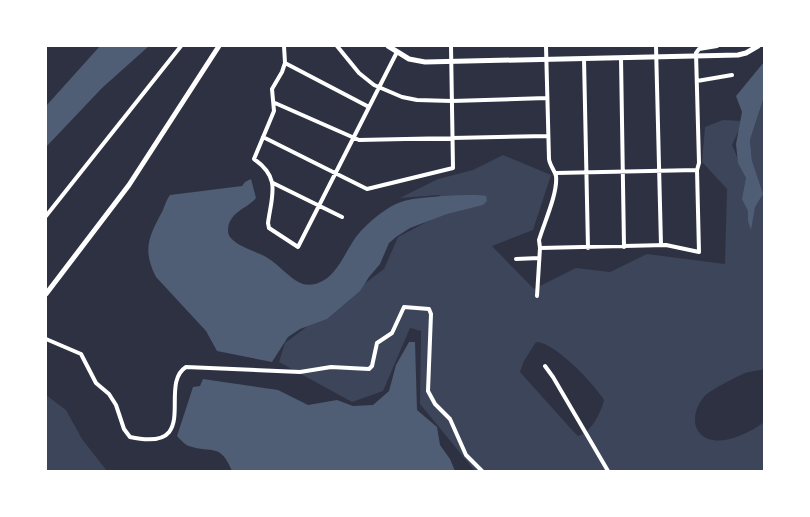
<svg xmlns="http://www.w3.org/2000/svg" width="810" height="517" viewBox="0 0 810 517" font-family="'Varela Round',sans-serif">
<style>
.green{fill:#3c4559;fill-rule:evenodd}
.water{fill:#4f5d75}
.lines{fill:none;stroke-linecap:round;stroke-linejoin:round}
.minor{stroke:#fff;stroke-width:4}
.tertiary{stroke:#fff;stroke-width:5}
</style>
<rect width="100%" height="100%" fill="#2d3142"/>
<!-- green -->
<path class="green" d="M 764,97 L 764,369 C 757,371 749,371 743,374 C 734,378 708,391 703,398 C 687,419 695,444 725,440 C 737,438 754,430 764,422 L 764,471 L 475,471 L 420,404 L 421,331 L 410,328 L 383,391 L 352,402 L 279,362 L 285,343 L 384,269 L 398,237 L 453,208 L 439,195 L 400,198 L 438,179 L 473,170 L 503,155 L 551,175 L 533,230 L 492,246 L 534,289 L 576,268 L 610,272 L 647,254 L 725,264 L 727,189 L 702,162 L 705,127 L 723,120 L 743,121 L 732,145 L 746,178 L 752,161 L 750,140 ZM 536,342 C 555,342 594,384 604,400 C 601,412 592,432 578,436 L 572,430 L 520,372 L 524,361 Z
M 46,395 L 66,410 L 82,439 L 107,471 L 46,471 Z"/>
<!-- water -->
<path class="water" d="M 100,46 L 149,46 L 102,88 L 46,147 L 46,106 Z
M 764,62 L 764,97 L 750,140 L 752,161 L 763,194 L 755,207 L 751,230 L 748,221 L 748,211 L 742,199 L 746,178 L 738,163 L 736,144 L 742,112 L 736,96 Z
M 251,179 L 256,198 C 247,209 228,212 228,231 C 228,244 256,251 266,257 C 279,264 289,279 303,284 C 307,285 314,285 318,283 C 339,276 346,247 360,232 C 371,220 389,205 404,201 C 416,197 475,193 486,196 L 487,201 L 483,205 L 447,214 L 410,228 L 396,237 L 389,243 L 380,264 L 369,277 L 360,291 L 327,319 L 300,329 L 288,337 L 272,362 L 217,351 L 206,331 L 156,277 C 142,250 149,236 162,212 C 165,206 166,200 170,195 L 242,186 L 245,182 Z
M 409,342 L 415,342 L 417,410 L 437,427 L 440,445 L 450,459 L 455,471 L 232,471 C 220,442 212,454 189,446 C 185,445 180,439 177,436 L 193,387 L 200,386 L 203,379 L 278,390 L 308,405 L 337,400 L 353,406 L 373,405 L 389,391 L 396,365 Z"/>
<g class="lines">
<!-- minor -->
<path class="minor" d="M 284,46 L 285,63 L 282,72 L 272,89 L 274,111 L 254,159 C 281,178 272,194 268,223 L 269,228 L 298,247 L 397,52
M 337,46 L 359,73 L 374,85 L 402,97 L 417,100 L 452,101 L 547,98
M 546,46 L 549,159 C 550,166 555,171 556,176 C 558,193 544,223 539,240 L 540,248 L 666,245 L 699,252 L 697,170 L 699,163 L 696,53 L 699,49 L 717,46
M 656,46 L 661,245
M 621,58 L 624,247
M 584,59 L 588,248
M 285,63 L 369,107
M 697,81 L 732,75
M 275,103 L 359,140 L 547,136
M 263,137 L 367,189 L 453,168 L 451,46
M 556,173 L 697,170
M 273,183 L 342,217
M 46,216 L 181,46
M 516,259 L 539,258
M 537,296 L 540,248
M 46,339 L 81,354 L 96,383 L 109,394 L 116,405 L 124,429 L 130,437 C 203,453 157,385 186,367 L 300,372 L 331,367 L 369,369 L 372,366 L 377,343 L 392,333 L 404,307 L 429,309 L 431,314 L 428,391 L 435,404 L 450,419 L 466,455 L 482,471
M 545,366 L 553,377 L 608,471"/>
<!-- tertiary -->
<path class="tertiary" d="M 388,46 L 409,59 L 425,62 L 738,55 L 746,53 L 758,46
M 46,294 L 129,185 L 219,46"/>
</g>
<!-- border -->
<rect width="810" height="517" fill="none" stroke="#ffffff" stroke-width="94"/>
</svg>
